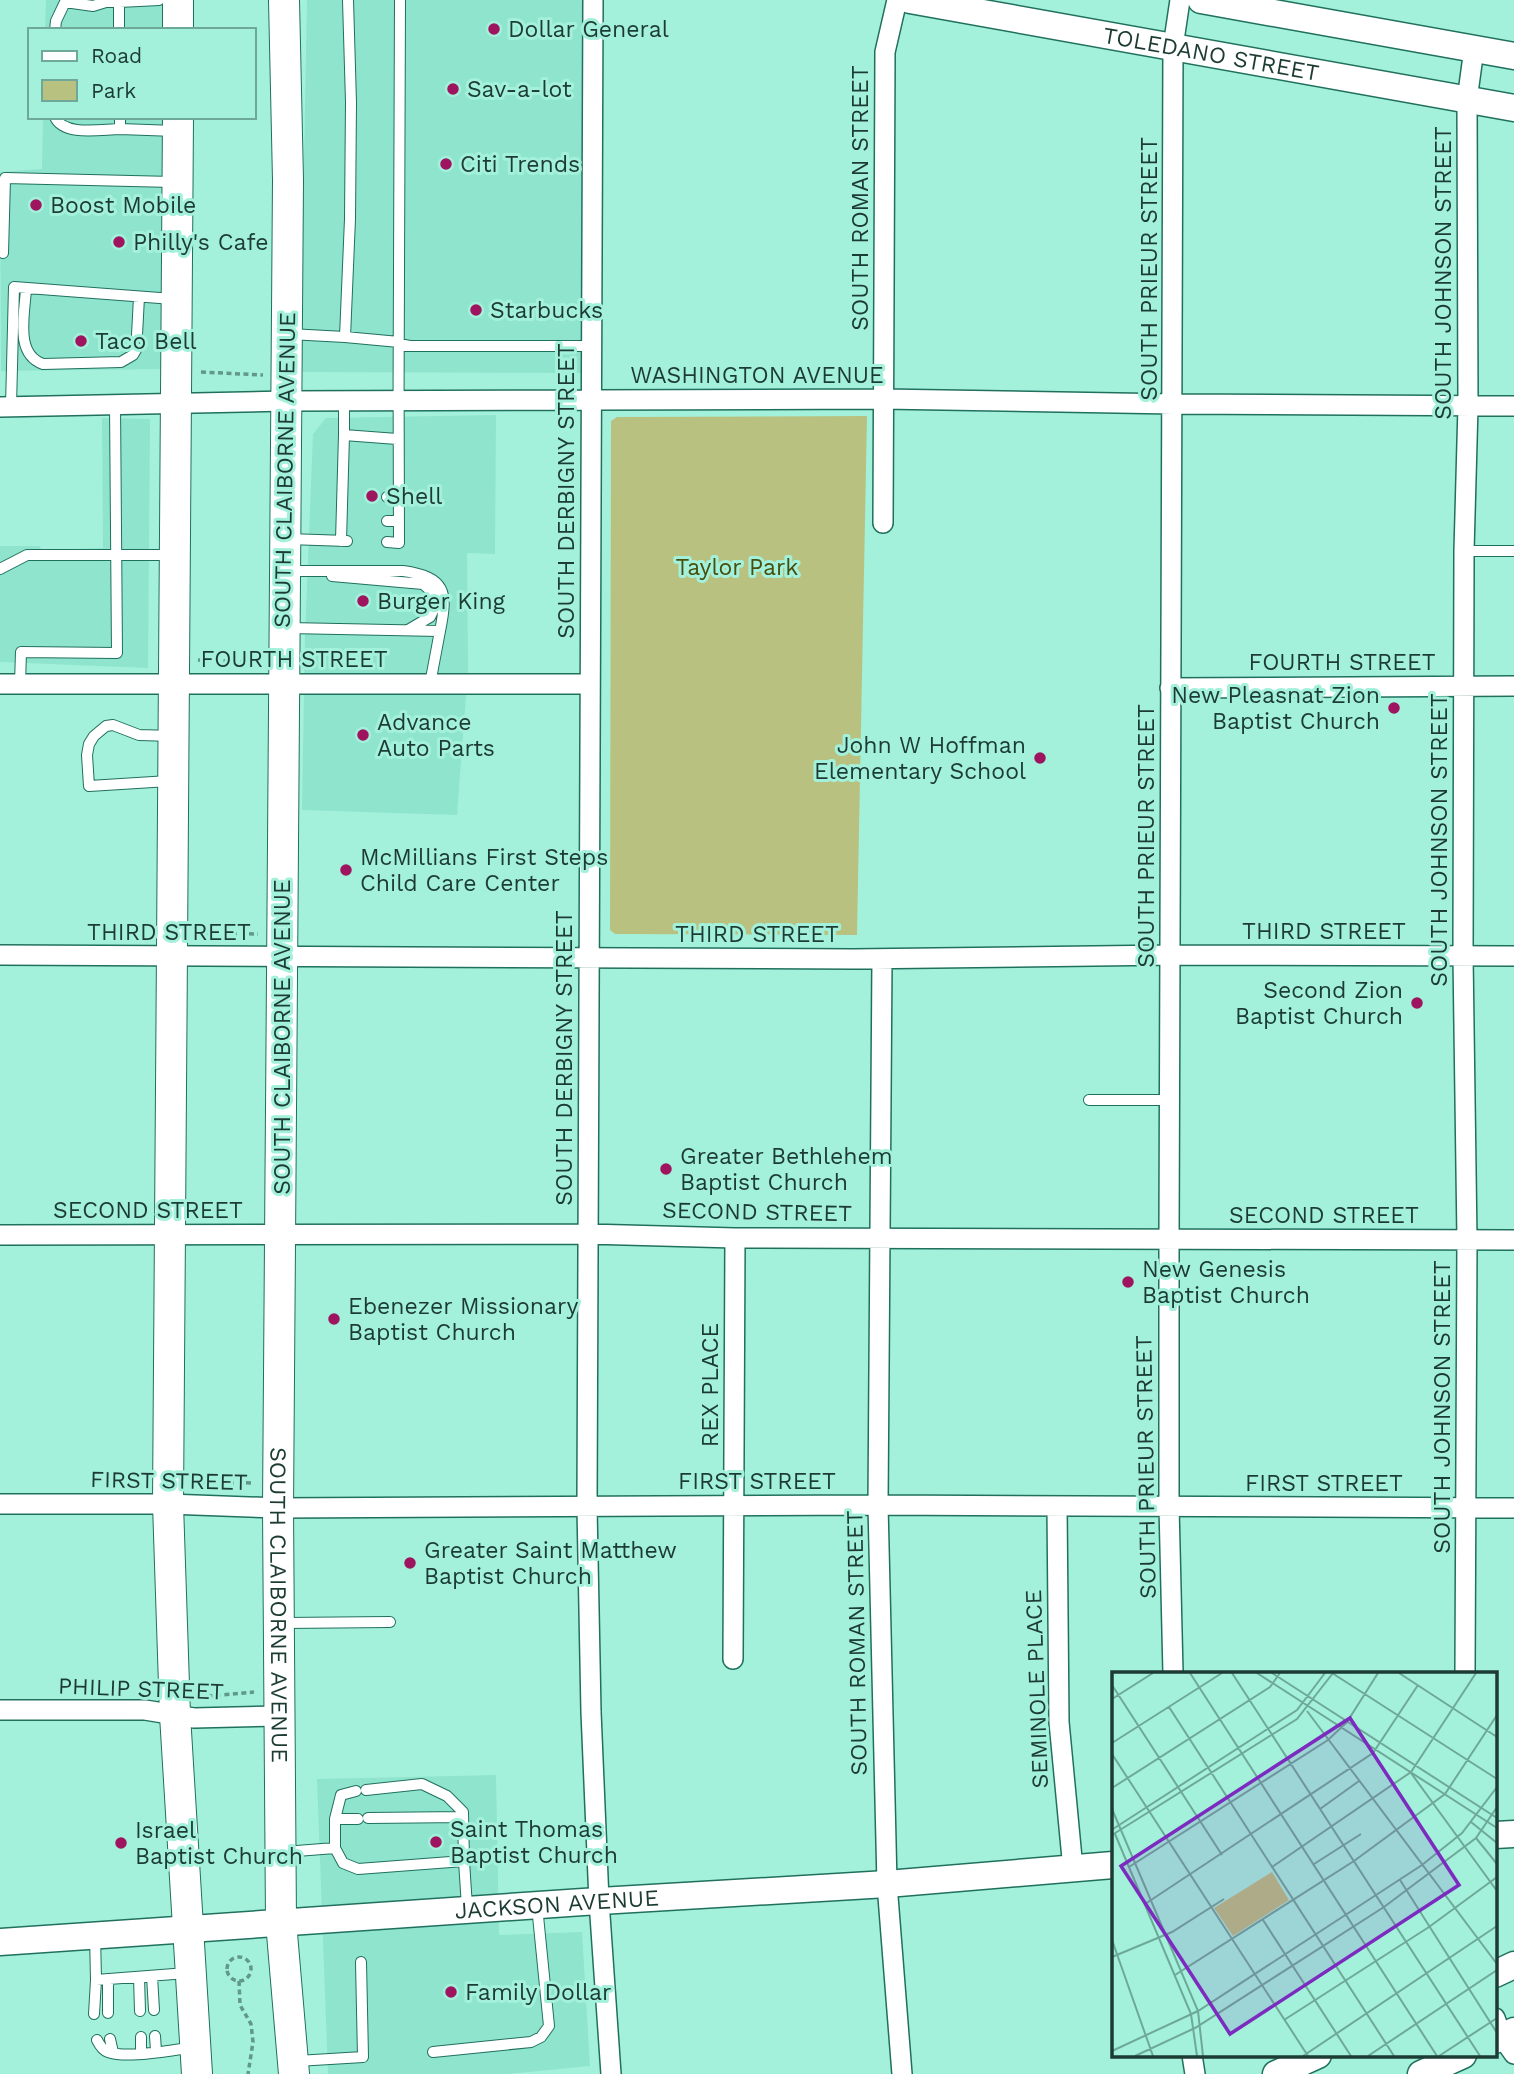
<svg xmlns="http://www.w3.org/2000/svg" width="1514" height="2074" viewBox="0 0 1514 2074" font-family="'Work Sans',sans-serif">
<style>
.built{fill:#8fe4ce}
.green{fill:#b8c180}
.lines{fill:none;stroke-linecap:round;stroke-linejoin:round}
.lane-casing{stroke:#20705e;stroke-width:12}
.street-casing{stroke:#20705e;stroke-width:22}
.secondary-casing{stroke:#20705e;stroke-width:29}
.primary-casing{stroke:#20705e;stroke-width:32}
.path{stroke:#619889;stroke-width:3.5;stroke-dasharray:5 3.5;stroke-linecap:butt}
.lane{stroke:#fff;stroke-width:10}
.street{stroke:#fff;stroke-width:19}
.secondary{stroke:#fff;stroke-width:26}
.primary{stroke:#fff;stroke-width:30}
.poi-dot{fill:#9f145f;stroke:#a4f1db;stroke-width:2.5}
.labels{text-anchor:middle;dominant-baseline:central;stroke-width:6;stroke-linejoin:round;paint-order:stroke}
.poi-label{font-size:23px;fill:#1c3b33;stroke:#a4f1db;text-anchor:start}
.street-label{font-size:23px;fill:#1c3b33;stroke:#a4f1db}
.park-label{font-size:23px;fill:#474e0e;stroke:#a4f1db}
.inset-road{fill:none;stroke:#6ea898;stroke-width:2}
.view{fill:#7b2cbf;fill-opacity:0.15;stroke:#7b2cbf;stroke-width:3.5}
.inset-edge{fill:none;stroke:#1c3b33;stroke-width:3.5}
</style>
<rect width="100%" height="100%" fill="#a4f1db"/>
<!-- built -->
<path class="built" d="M 46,0 L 164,0 L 164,30 L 45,30 Z
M 307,0 L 584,0 L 584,373 L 300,372 Z
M 43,117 L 164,117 L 165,369 L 1,371 L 0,172 L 42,169 Z
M 496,415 L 495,554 L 467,553 L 468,670 L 457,815 L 302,810 L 305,636 L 313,434 L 326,418 Z
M 102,418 L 150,419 L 148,668 L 0,662 L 0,546 L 39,546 L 42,550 L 103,548 Z
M 496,1775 L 499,1935 L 582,1932 L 590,2066 L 508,2074 L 328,2074 L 317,1779 Z"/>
<!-- green -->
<path class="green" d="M 867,416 L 857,935 L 615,934 L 610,930 L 611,421 L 617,417 Z"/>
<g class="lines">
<defs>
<path id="lane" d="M 348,0 L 351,102 L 350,219 L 345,337 L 399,342
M 65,2 L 93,6 L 106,2 L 119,2
M 55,30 L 56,21 L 66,0
M 119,30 L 119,2 L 159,0
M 55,117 C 64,137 102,129 120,129
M 120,117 L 120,129 L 175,131
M 3,253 L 5,178 L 173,182
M 26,288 C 25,313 14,354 43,364 L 121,362 L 133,355 L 137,348
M 289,334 L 345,337
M 137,335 L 139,297
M 399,344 L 410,346 L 592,346
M 344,401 L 344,435 L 397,439
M 11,406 L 14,287 L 173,299
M 387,497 L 398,497
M 387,521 L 399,521
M 288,539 L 347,541
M 341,541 L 344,435
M 387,542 L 399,543 C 398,362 399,181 400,0
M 1464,551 L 1514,551
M 0,569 L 27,555 L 170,555
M 288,571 L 403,571 C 446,577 448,592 440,631
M 332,576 L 423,584 L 431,591 L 436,605 L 430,617 L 408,630
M 288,628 L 440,631 L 430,684
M 20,684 L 21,652 L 117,653 L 115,405
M 169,781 L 89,786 L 87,755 L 89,744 L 94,736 L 106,726 L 113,725 L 139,735 L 172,736
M 1089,1100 L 1170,1100
M 284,1623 L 390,1622
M 366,1790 L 422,1784 L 447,1796 L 463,1812 L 464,1861
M 368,1818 L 463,1817
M 335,1819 L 358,1819
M 335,1848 L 335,1819 L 341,1795 L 356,1791
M 284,1852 L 335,1848 L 343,1863 L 358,1869 L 464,1861 L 467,1907
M 95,1935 L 96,1980 L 187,1973
M 152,1976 L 154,2010
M 139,1977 L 140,2011
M 108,2013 L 108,1979
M 94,2014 L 96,1980
M 155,2036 L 156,2051
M 141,2037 L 141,2053
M 110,2039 L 113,2052
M 97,2040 C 99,2044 102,2050 108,2052 C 128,2059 169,2050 191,2048
M 433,2052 L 531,2042 L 541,2037 L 549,2026 L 537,1906
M 297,2061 L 363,2057 L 361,1962"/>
<path id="street" d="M 593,0 L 587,1507 L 591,1712 L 599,1901 L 611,2074
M 0,407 L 286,401 L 883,399 L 1174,404 L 1514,406
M 883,523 L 885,52 L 897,0
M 0,684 L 589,684
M 1170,688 L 1514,686
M 0,955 L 853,959 L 1172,955 L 1514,956
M 882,959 L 878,1505 L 887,1884 L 902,2074
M 0,1235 L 588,1234 L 735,1238 L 1514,1240
M 0,1504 L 168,1504 L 278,1508 L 878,1505 L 1514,1508
M 1057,1506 L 1059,1722 L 1073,1869
M 733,1659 L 735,1238
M 1173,1673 L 1169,1506 L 1169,1239 L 1173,47 L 1180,0
M 1465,1673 L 1467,1240 L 1463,956 L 1464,551 L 1468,406 L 1467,100 L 1474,49
M 0,1710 L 145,1710 L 194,1718 L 279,1716
M 1495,2018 L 1502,2037 L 1514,2054
M 1192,2055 L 1195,2074"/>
<g id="secondary">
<path id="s1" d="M 910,0 L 1514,108"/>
<path d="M 1201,0 L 1514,56"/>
<path d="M 1495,1835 L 1514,1834"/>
<path id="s2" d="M 0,1942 L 583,1902 L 887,1884 L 1113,1865"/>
<path d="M 1495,1974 L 1514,1965"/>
<path d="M 1495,2040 L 1514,2031"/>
<path d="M 1276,2074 L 1318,2055"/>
<path d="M 1421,2074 L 1463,2055"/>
</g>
<g id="primary">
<path id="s3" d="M 284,0 L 288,180 L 278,1508 L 281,1922 L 294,2074"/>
<path d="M 178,30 L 178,0"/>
<path d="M 178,117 L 168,1504 L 175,1715 L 197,2074"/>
</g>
</defs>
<!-- lane casing -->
<use href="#lane" class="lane-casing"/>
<!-- street casing -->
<use href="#street" class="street-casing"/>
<!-- secondary casing -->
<use href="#secondary" class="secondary-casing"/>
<!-- primary casing -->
<use href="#primary" class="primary-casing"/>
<!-- path -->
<path class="path" d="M 201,372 L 263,375
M 198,660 L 260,662
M 198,933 L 258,934
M 195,1482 L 254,1483
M 199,1697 L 254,1692
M227 1969a12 12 0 1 1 24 0a12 12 0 1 1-24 0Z
M 239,1981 L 240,2005 L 251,2024 L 253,2042 L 248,2074"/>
<!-- lane -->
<use href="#lane" class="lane"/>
<!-- street -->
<use href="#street" class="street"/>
<!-- secondary -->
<use href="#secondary" class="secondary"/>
<!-- primary -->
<use href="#primary" class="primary"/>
</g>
<!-- markers -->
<g class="poi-dot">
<circle cx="494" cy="29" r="7"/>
<circle cx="453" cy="89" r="7"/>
<circle cx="446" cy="164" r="7"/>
<circle cx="36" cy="205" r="7"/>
<circle cx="119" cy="242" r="7"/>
<circle cx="476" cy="310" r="7"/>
<circle cx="81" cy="341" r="7"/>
<circle cx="372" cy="496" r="7"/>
<circle cx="363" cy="601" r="7"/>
<circle cx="1394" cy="708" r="7"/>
<circle cx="363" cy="735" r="7"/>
<circle cx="1040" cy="758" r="7"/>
<circle cx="346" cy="870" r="7"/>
<circle cx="1417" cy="1003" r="7"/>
<circle cx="666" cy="1169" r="7"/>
<circle cx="1128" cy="1282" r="7"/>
<circle cx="334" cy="1319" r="7"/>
<circle cx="410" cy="1563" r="7"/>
<circle cx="436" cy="1842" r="7"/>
<circle cx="121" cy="1843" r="7"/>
<circle cx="451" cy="1992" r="7"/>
</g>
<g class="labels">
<!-- poi labels -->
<g class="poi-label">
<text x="508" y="29">Dollar General</text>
<text x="467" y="89">Sav-a-lot</text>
<text x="460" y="164">Citi Trends</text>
<text x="50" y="205">Boost Mobile</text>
<text x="133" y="242">Philly's Cafe</text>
<text x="490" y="310">Starbucks</text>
<text x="95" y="341">Taco Bell</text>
<text x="386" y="496">Shell</text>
<text x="377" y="601">Burger King</text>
<text x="1380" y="695" text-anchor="end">New Pleasnat Zion<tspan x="1380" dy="26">Baptist Church</tspan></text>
<text x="377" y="722">Advance<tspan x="377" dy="26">Auto Parts</tspan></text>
<text x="1026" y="745" text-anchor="end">John W Hoffman<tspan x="1026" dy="26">Elementary School</tspan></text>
<text x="360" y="857">McMillians First Steps<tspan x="360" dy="26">Child Care Center</tspan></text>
<text x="1403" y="990" text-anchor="end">Second Zion<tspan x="1403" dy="26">Baptist Church</tspan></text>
<text x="680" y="1156">Greater Bethlehem<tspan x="680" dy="26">Baptist Church</tspan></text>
<text x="1142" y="1269">New Genesis<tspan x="1142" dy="26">Baptist Church</tspan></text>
<text x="348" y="1306">Ebenezer Missionary<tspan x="348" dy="26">Baptist Church</tspan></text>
<text x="424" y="1550">Greater Saint Matthew<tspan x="424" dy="26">Baptist Church</tspan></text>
<text x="450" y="1829">Saint Thomas<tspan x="450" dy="26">Baptist Church</tspan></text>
<text x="135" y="1830">Israel<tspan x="135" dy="26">Baptist Church</tspan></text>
<text x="465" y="1992">Family Dollar</text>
</g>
<!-- street labels -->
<g class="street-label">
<text stroke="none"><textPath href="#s1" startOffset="306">TOLEDANO STREET</textPath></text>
<text transform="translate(860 198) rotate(-90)">SOUTH ROMAN STREET</text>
<text transform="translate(1149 269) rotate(-90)">SOUTH PRIEUR STREET</text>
<text transform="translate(1443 273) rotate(-90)">SOUTH JOHNSON STREET</text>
<text x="757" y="375">WASHINGTON AVENUE</text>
<text transform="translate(285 470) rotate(-89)">SOUTH CLAIBORNE AVENUE</text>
<text transform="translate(566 491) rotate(-90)">SOUTH DERBIGNY STREET</text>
<text x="294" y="659">FOURTH STREET</text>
<text x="1342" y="662">FOURTH STREET</text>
<text transform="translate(1146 836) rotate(-90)">SOUTH PRIEUR STREET</text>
<text transform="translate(1439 840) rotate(-90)">SOUTH JOHNSON STREET</text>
<text x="1324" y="931">THIRD STREET</text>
<text x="169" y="932">THIRD STREET</text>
<text x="757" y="934">THIRD STREET</text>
<text transform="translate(282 1037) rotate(-90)">SOUTH CLAIBORNE AVENUE</text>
<text transform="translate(564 1058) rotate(-90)">SOUTH DERBIGNY STREET</text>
<text x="148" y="1210">SECOND STREET</text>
<text transform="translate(757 1212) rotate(1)">SECOND STREET</text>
<text x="1324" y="1215">SECOND STREET</text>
<text transform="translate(710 1385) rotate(-90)">REX PLACE</text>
<text transform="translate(1442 1407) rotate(-90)">SOUTH JOHNSON STREET</text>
<text transform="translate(1146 1467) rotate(-91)">SOUTH PRIEUR STREET</text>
<text transform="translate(169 1481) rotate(1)">FIRST STREET</text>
<text x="757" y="1481">FIRST STREET</text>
<text x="1324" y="1483">FIRST STREET</text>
<text stroke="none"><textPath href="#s3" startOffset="1605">SOUTH CLAIBORNE AVENUE</textPath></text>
<text transform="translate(857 1643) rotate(-91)">SOUTH ROMAN STREET</text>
<text transform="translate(141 1689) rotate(2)">PHILIP STREET</text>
<text transform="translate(1037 1689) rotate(-92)">SEMINOLE PLACE</text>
<text stroke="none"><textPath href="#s2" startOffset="558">JACKSON AVENUE</textPath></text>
</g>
<!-- park labels -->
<g class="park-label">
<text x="737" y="567">Taylor Park</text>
</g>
</g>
<!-- overview -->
<g transform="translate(1112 1672)">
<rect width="385" height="385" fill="#a4f1db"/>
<path d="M 160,200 L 177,228 L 121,264 L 102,236 Z" fill="#b8c180"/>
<path class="inset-road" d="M 78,1 L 325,384M 120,1 L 368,384M 145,1 L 385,156M 160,1 L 385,146M 220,1 L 385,107M 287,1 L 385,65M 0,13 L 110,183M 0,27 L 41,1M 57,35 L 282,384M 195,39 L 385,292M 0,71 L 110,1M 0,82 L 196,384M 299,101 L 385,219M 0,116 L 158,15 L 168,1M 0,137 L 86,339 L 91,384M 208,137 L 247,109M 359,150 L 385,171M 1,157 L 185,38 L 213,1M 3,162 L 79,342 L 85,384M 0,163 L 185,47 L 221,1M 364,166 L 385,192M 202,192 L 249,162M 17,195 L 216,68 L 235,50 L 266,1M 160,195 L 299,100 L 364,1M 288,208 L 385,361M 33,232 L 261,81 L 306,13M 151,248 L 239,384M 0,268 L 41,384M 0,285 L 60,260 L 112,227M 63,303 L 242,189 L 333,122 L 385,43M 172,348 L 317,255 L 385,205M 0,379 L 86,339 L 310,193 L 350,161 L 385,115M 23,384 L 83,356 L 272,235 L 364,166 L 385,135M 191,384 L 385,254M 256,384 L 385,298M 327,384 L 385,346"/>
<path class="view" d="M 238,46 L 347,213 L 118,362 L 9,194 Z"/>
<rect width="385" height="385" class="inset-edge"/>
</g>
<!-- legend -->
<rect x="28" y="28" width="228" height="91" fill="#a4f1db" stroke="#6ea898" stroke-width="2"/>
<rect x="42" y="51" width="35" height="10" fill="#ffffff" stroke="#6ea898" stroke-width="2"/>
<text x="91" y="63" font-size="21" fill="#1c3b33">Road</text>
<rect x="42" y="80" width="35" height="21" fill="#b8c180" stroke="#6ea898" stroke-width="2"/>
<text x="91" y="98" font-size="21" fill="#1c3b33">Park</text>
</svg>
